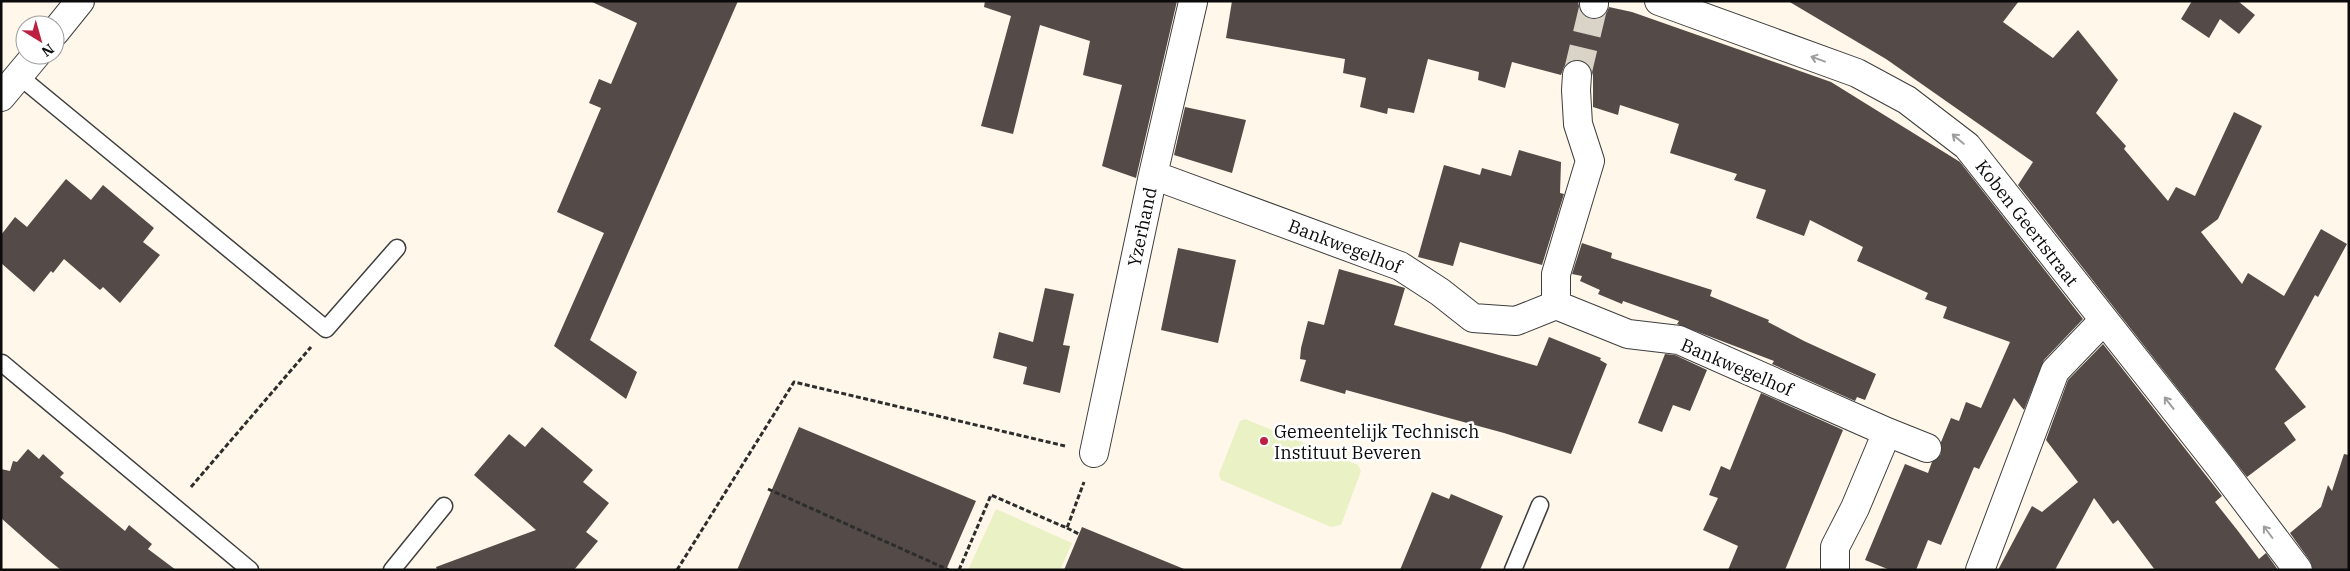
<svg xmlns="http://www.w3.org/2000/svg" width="2350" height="571" viewBox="0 0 2350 571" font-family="'IBM Plex Serif',serif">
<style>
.pitch{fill:#e9f1c5}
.building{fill:#544a47}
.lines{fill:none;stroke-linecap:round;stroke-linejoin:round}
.street-tunnel{stroke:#dad4c8;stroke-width:28;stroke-dasharray:28 14;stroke-linecap:butt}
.lane-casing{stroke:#3e3e3e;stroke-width:19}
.street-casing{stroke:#3e3e3e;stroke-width:30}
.path{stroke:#2d2d2d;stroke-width:3;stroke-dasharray:5 2.5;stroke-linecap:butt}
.lane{stroke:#fff;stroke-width:16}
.street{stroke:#fff;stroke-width:28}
.oneway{stroke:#9d9d9d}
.poi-dot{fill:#be2042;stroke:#fff;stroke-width:2}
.labels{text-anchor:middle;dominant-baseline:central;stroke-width:5;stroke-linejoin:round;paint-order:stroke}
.street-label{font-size:18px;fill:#0b0b0b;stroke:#fff}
.poi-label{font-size:18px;fill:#0b0b0b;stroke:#fff;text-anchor:start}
</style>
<rect width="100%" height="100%" fill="#fff7e9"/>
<!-- pitch -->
<path class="pitch" d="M 1245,419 L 1358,465 L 1361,471 L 1341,525 L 1331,527 L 1221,480 L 1219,474 L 1240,421 Z
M 996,509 L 1072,543 L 1060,570 L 968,570 Z"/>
<!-- building -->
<path class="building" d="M 590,1 L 738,1 L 590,340 L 637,372 L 626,399 L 554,346 L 604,233 L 557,212 L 601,108 L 589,103 L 599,79 L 611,84 L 637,23 Z
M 985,1 L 1177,1 L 1136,178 L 1102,166 L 1122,85 L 1083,75 L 1090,41 L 1040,25 L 1013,134 L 981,126 L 1011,16 L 984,7 Z
M 1232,1 L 1578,1 L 1580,11 L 1587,18 L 1594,20 L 1601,18 L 1607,12 L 1609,7 L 1632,12 L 1831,82 L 1960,162 L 2083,319 L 2044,360 L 2024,410 L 2014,398 L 1979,469 L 1974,467 L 1941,545 L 1928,540 L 1916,570 L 1890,570 L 1865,560 L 1905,464 L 1928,473 L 1932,462 L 1941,454 L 1941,442 L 1951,418 L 1959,421 L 1966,402 L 1981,408 L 2010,342 L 1943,318 L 1947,307 L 1925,299 L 1928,293 L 1857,261 L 1863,247 L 1810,220 L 1804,236 L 1756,218 L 1766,190 L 1734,180 L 1737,174 L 1670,153 L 1679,124 L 1620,105 L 1618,115 L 1593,107 L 1593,76 L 1591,68 L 1585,62 L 1578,59 L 1570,61 L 1564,67 L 1561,75 L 1512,62 L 1505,88 L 1478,80 L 1479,72 L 1428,59 L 1414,113 L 1388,108 L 1387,114 L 1360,107 L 1366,78 L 1343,73 L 1345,59 L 1226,38 Z
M 1788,1 L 2019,1 L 2003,22 L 2053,58 L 2078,30 L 2118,80 L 2096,113 L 2126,146 L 2124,149 L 2168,201 L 2176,187 L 2195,196 L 2234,112 L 2262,126 L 2218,219 L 2201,232 L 2242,284 L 2248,273 L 2284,296 L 2321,229 L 2347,244 L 2318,297 L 2315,295 L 2275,369 L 2306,407 L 2284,423 L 2296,440 L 2247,477 L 2018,185 L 2033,162 L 1886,59 Z
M 2192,1 L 2238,1 L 2255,15 L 2239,34 L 2220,19 L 2209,38 L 2181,19 Z
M 1185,107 L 1246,120 L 1232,173 L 1174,155 Z
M 1519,150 L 1561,162 L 1560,193 L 1564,194 L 1542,265 L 1460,242 L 1453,266 L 1418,257 L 1444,165 L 1480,175 L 1482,168 L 1511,176 Z
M 66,179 L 91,200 L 103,185 L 154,228 L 143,242 L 160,255 L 120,303 L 103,287 L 100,290 L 64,259 L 53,273 L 51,271 L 34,292 L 1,263 L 1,235 L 15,217 L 27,227 Z
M 1582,243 L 1612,253 L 1611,258 L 1712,290 L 1710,296 L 1769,320 L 1768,322 L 1804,341 L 1876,374 L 1865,400 L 1857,397 L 1855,401 L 1772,364 L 1774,361 L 1677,324 L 1679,321 L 1623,301 L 1622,304 L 1598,294 L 1600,290 L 1580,281 L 1582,276 L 1572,274 Z
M 1178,248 L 1236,260 L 1218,343 L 1161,330 Z
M 1339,269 L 1405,288 L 1394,325 L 1537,366 L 1549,337 L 1601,358 L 1600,360 L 1607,364 L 1571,454 L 1504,433 L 1346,390 L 1345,394 L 1300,381 L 1306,360 L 1300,359 L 1301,348 L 1308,321 L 1324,325 Z
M 1045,288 L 1074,294 L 1063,345 L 1070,346 L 1060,393 L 1023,384 L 1027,367 L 993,358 L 999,332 L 1033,342 Z
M 2103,344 L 2222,496 L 2215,502 L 2238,531 L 2259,559 L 2266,553 L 2278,570 L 2155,570 L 2118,520 L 2113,524 L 2094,498 L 2055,570 L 1998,570 L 2032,506 L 2042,512 L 2078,482 L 2046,440 L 2068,380 Z
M 1665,354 L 1675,355 L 1707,370 L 1690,411 L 1673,405 L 1662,432 L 1638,423 Z
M 1761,393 L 1843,430 L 1785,570 L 1728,570 L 1738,546 L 1703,530 L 1718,498 L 1709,495 L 1721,466 L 1730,470 Z
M 542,427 L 593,470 L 583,482 L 609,503 L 586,532 L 598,541 L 574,570 L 437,570 L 436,567 L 536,530 L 474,475 L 509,434 L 525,447 Z
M 799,427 L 976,501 L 946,570 L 737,570 Z
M 28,449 L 39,459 L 43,454 L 64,473 L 60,477 L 125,531 L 129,525 L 152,544 L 148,549 L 176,570 L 61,570 L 46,558 L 1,518 L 1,469 L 10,471 L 13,461 L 17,462 Z
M 2344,454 L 2349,455 L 2349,570 L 2313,570 L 2310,561 L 2290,533 L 2321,507 L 2328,485 L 2332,491 Z
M 1432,492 L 1449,499 L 1451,494 L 1503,516 L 1480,570 L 1400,570 Z
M 1082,527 L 1184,569 L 1184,570 L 1064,570 Z"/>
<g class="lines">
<!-- street-tunnel -->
<path class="street-tunnel" d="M 1577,75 L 1594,4"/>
<defs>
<path id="lane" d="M 19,76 L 326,329 L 397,248
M 2,363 L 250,570
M 392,570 L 444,506
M 1513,570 L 1540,505"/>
<path id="street" d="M 1659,1 L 1857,73 L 1907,100 L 1967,146 L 2221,468 L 2298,570
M 1594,4 L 1594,1
M 55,32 L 80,1
M 1,97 L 36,55
M 1153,175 L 1400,266 L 1440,292 L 1473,318 L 1516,321 L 1556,305 L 1628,334 L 1679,340 L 1887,432
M 1556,305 L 1556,274 L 1590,161 L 1578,124 L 1576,90 L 1577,75
M 1094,453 L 1153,175 L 1193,2
M 1835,570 L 1835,547 L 1855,508 L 1887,432 L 1927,448
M 1980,570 L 2055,371 L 2103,321"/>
</defs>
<!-- lane casing -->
<use href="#lane" class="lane-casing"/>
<!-- street casing -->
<use href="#street" class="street-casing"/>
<!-- path -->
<path class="path" d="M 191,487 L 311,347
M 768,489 L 949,570
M 1067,528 L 1079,534
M 677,570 L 794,382 L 1065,446
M 959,570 L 991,495 L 1067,528 L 1084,482"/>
<!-- lane -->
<use href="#lane" class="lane"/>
<!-- street -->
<use href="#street" class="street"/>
</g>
<!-- one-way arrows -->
<defs><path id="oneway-shaft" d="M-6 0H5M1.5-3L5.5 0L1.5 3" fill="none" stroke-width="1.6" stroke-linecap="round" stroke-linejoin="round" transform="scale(1.25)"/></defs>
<g class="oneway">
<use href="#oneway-shaft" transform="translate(1818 59) rotate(-160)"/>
<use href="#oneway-shaft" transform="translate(1958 139) rotate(-140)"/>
<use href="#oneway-shaft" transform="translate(2169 403) rotate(-128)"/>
<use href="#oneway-shaft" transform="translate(2268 532) rotate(-127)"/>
</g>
<!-- markers -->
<circle class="poi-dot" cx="1264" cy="441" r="5"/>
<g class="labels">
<!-- street labels -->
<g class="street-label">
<text transform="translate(2027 223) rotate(52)">Koben Geertstraat</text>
<text transform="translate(1142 227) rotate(-78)">Yzerhand</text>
<text transform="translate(1345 246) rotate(21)">Bankwegelhof</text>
<text transform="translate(1737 367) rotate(23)">Bankwegelhof</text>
</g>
<!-- poi labels -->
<g class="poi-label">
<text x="1274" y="431">Gemeentelijk Technisch<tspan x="1274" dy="21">Instituut Beveren</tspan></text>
</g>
</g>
<!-- border -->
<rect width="2350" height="571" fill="none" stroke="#0b0b0b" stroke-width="5"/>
<!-- north arrow -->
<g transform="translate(40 40) rotate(143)"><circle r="24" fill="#ffffff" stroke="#9d9d9d"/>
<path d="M0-4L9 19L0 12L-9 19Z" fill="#be2042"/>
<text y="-8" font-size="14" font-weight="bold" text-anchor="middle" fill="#0b0b0b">N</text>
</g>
</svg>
